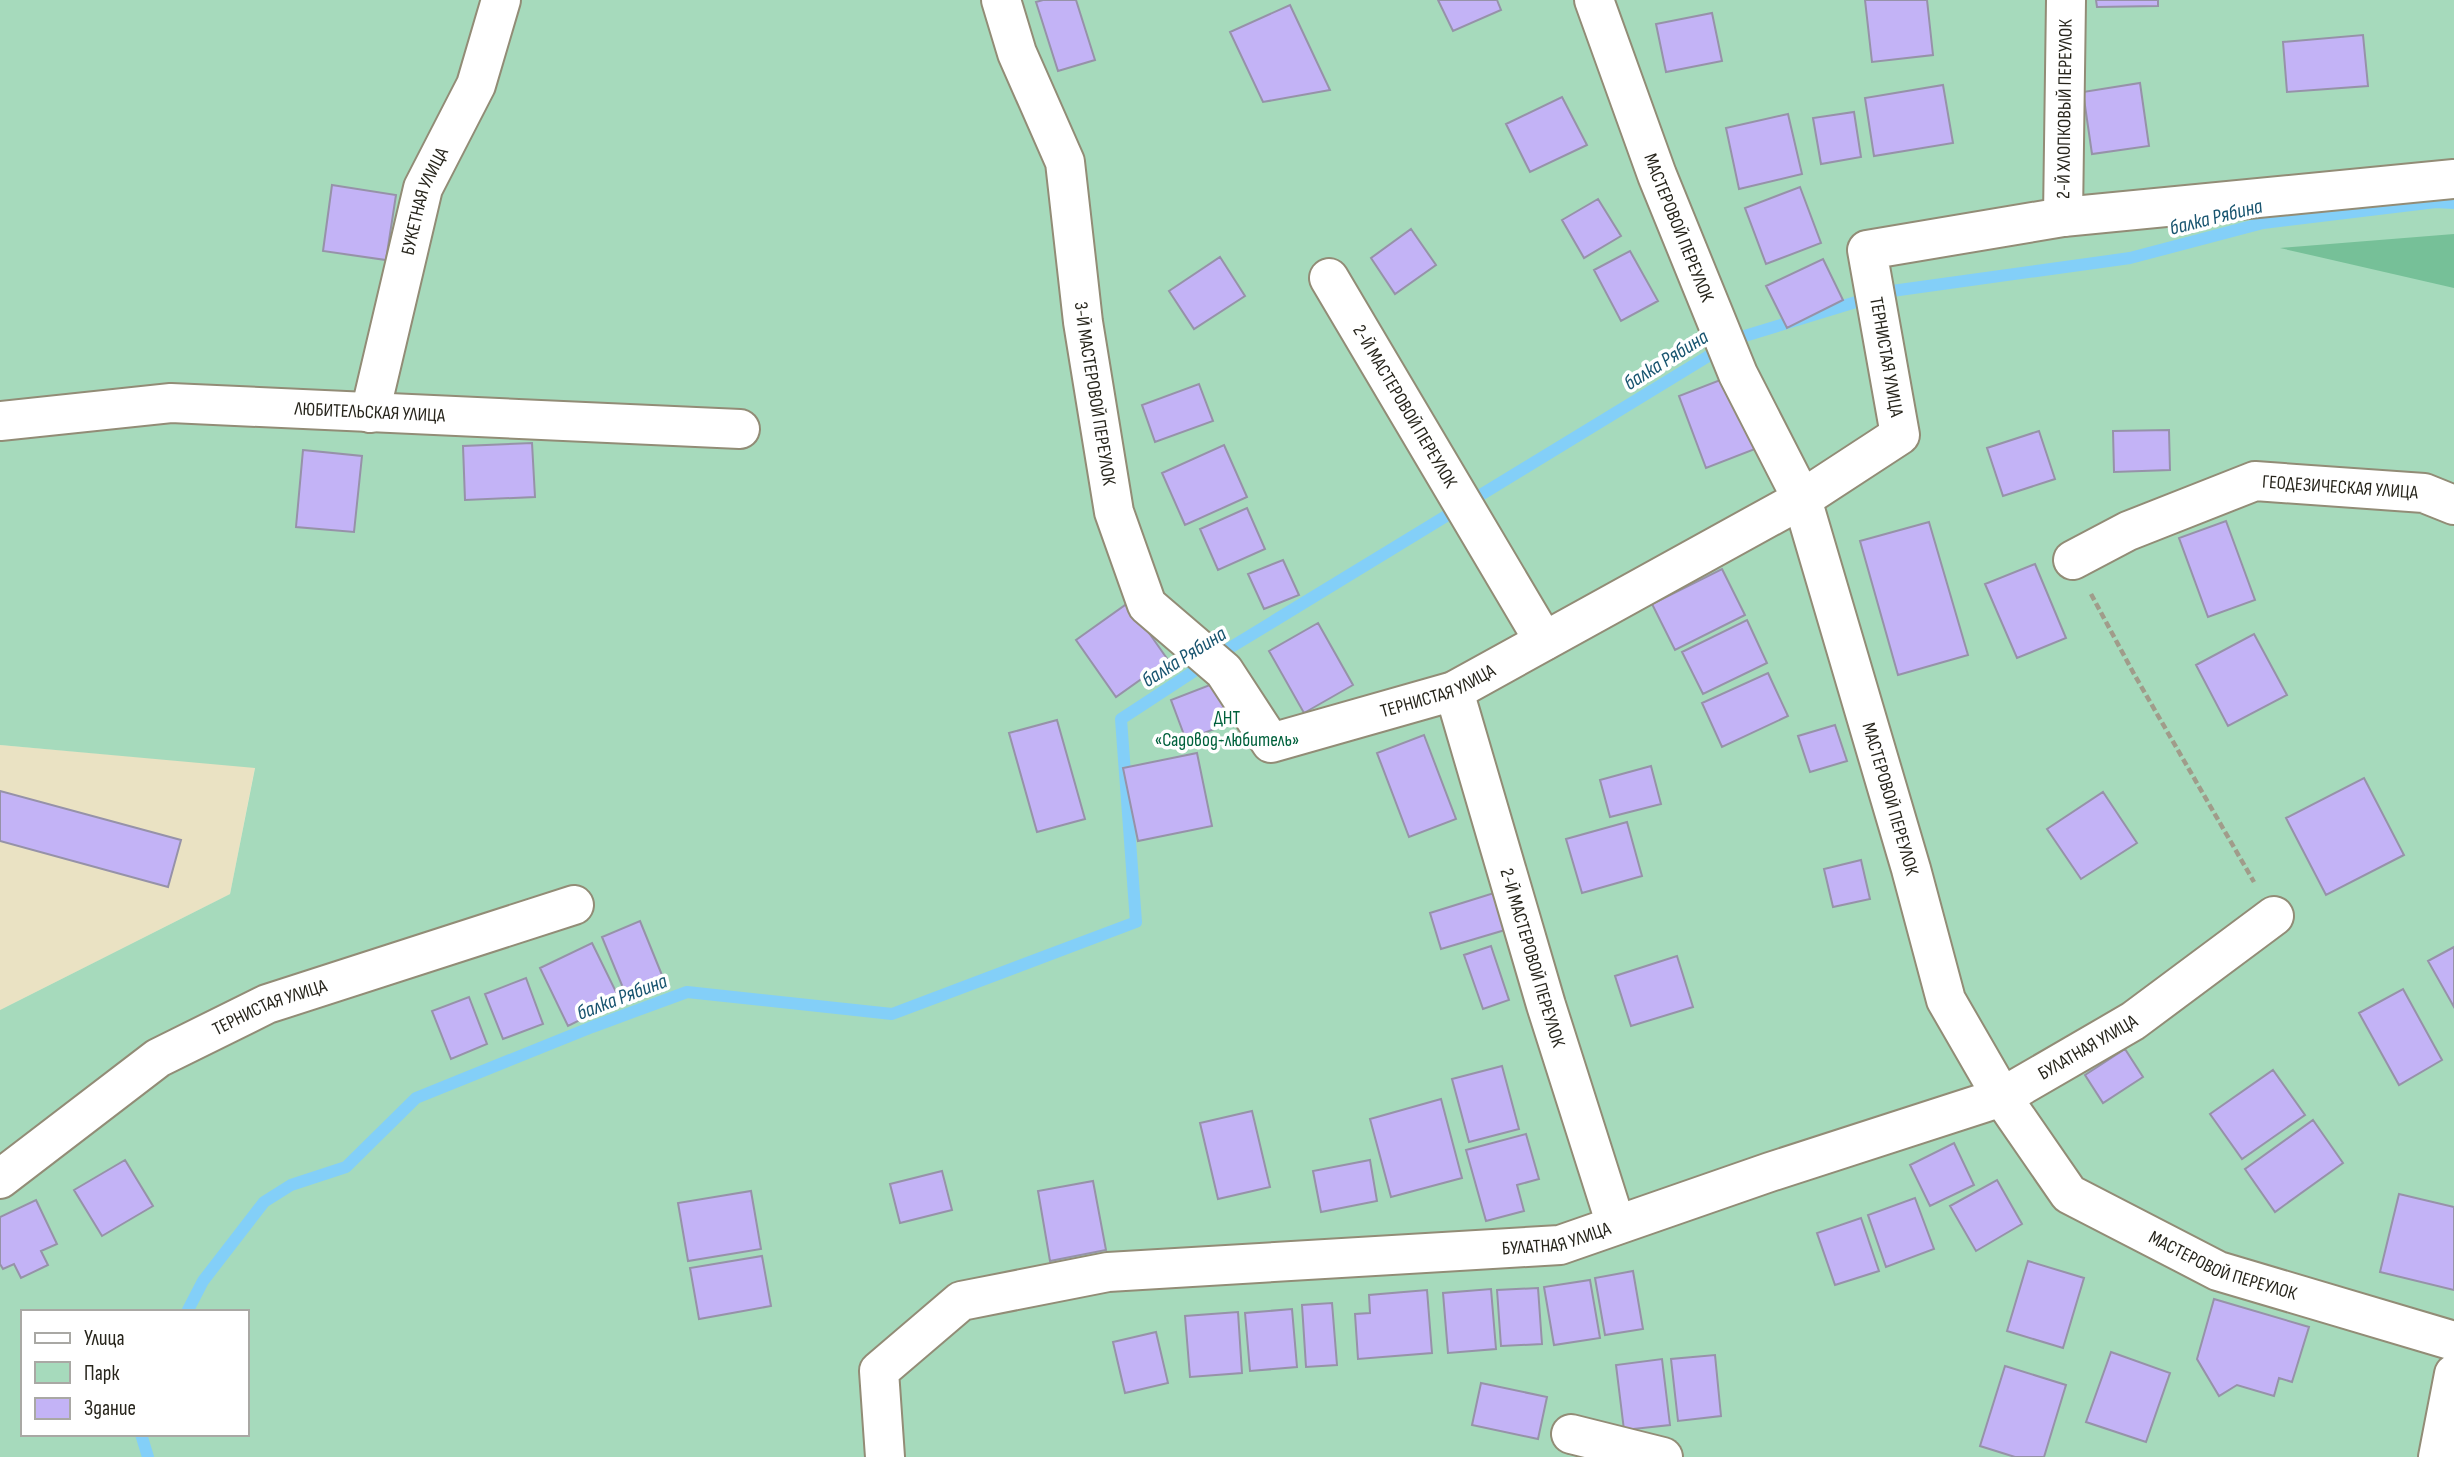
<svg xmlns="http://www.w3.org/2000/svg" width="2454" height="1457" viewBox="0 0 2454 1457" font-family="'Sofia Sans Condensed',sans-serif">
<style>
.built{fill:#eae2c3}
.green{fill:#a6dabc;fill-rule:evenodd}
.forest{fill:#76c098}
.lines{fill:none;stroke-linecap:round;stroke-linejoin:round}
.stream{stroke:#83cff8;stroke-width:12}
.building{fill:#c3b3f6;stroke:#9692a8;stroke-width:2}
.street-casing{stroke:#928c76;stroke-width:42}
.path{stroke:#a09c8a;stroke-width:4.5;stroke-dasharray:7 3.5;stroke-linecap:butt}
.street{stroke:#fff;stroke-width:38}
.labels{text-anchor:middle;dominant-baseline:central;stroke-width:7;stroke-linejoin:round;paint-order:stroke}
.street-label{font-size:19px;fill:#27251c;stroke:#fff}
.park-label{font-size:19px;fill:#00613c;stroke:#fff}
.water-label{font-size:21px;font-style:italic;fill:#195570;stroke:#fff}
</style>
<rect width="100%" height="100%" fill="#f4eed6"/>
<!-- built -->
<path class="built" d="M 0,745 L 255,767 L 230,894 L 0,1010 Z"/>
<!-- green -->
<path class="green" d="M 0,0 L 2454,0 L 2454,1457 L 0,1457 L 0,1010 L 230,894 L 255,768 L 0,745 ZM 23,1312 L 247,1312 L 247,1434 L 23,1434 Z"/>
<!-- forest -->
<path class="forest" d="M 2454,234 L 2454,288 L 2280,248 Z"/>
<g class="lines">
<!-- stream -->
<path class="stream" d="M 187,1312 L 203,1281 L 264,1202 L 291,1185 L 346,1167 L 416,1098 L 592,1027 L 687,992 L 892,1014 L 1136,922 L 1121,719 L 1228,649 L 1738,338 L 1892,291 L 2130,258 L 2263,223 L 2436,202 L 2454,203
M 141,1434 L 148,1457"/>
</g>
<!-- building -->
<path class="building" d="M 1043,0 L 1076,0 L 1095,60 L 1058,71 L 1036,2 Z
M 1438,0 L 1497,0 L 1501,10 L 1453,31 Z
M 1865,0 L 1927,0 L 1933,55 L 1872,62 Z
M 2096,0 L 2158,0 L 2158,6 L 2097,7 Z
M 1290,5 L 1330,90 L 1263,102 L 1230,32 Z
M 1712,13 L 1722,61 L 1666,72 L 1656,24 Z
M 2363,35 L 2368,86 L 2287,92 L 2283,42 Z
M 2140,83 L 2149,146 L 2092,154 L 2083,92 Z
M 1943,85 L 1953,143 L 1874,156 L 1865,98 Z
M 1562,97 L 1587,145 L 1530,172 L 1506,124 Z
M 1854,112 L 1861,157 L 1821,164 L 1813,118 Z
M 1788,114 L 1802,174 L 1739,189 L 1726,128 Z
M 332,185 L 396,195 L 386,260 L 323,251 Z
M 1800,187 L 1821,243 L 1766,264 L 1745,208 Z
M 1598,199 L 1621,236 L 1584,258 L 1562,220 Z
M 1411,229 L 1436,265 L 1395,294 L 1371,258 Z
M 1630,251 L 1658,301 L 1621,321 L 1594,270 Z
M 1220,257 L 1245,296 L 1194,329 L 1169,291 Z
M 1823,259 L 1843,300 L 1787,328 L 1766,286 Z
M 1728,377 L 1755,449 L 1706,468 L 1679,396 Z
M 1199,384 L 1213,421 L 1155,442 L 1142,405 Z
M 2169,430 L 2170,470 L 2114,472 L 2113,431 Z
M 2039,431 L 2055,479 L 2003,496 L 1987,448 Z
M 532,443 L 535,497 L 465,500 L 463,446 Z
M 1224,445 L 1247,497 L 1185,525 L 1162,473 Z
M 303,450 L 362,456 L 354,532 L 296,527 Z
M 1247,508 L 1265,549 L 1218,570 L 1200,529 Z
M 2226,521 L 2255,600 L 2208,617 L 2179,538 Z
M 1929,522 L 1968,655 L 1898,675 L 1860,541 Z
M 1283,560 L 1299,595 L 1264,609 L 1248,574 Z
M 2035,564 L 2066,638 L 2017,658 L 1985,584 Z
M 1722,569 L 1745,615 L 1675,650 L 1652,604 Z
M 1128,603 L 1168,660 L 1116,697 L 1076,640 Z
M 1747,620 L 1767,663 L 1703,694 L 1682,652 Z
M 1318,623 L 1353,685 L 1304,713 L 1269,651 Z
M 2254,634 L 2287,695 L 2228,726 L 2196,665 Z
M 1768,673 L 1788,716 L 1722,747 L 1702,703 Z
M 1215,683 L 1230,723 L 1186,740 L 1171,700 Z
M 1057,720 L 1085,819 L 1037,832 L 1009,733 Z
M 1835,725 L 1847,761 L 1810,772 L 1798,736 Z
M 1424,735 L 1456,819 L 1409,837 L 1377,753 Z
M 1197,753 L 1212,826 L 1138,841 L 1123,768 Z
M 1651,766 L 1661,804 L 1610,817 L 1600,780 Z
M 2364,778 L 2404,855 L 2326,895 L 2286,818 Z
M 0,791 L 181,840 L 168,887 L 0,841 Z
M 2103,792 L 2137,843 L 2081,879 L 2047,829 Z
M 1627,822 L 1642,876 L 1582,893 L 1566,839 Z
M 1861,860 L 1870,899 L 1833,907 L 1824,869 Z
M 1494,893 L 1505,930 L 1441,949 L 1430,913 Z
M 640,921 L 666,985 L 628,1000 L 602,937 Z
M 592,943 L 620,1000 L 568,1026 L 540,968 Z
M 1491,946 L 1509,1000 L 1483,1009 L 1464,955 Z
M 2454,947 L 2454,1007 L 2428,961 Z
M 1677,956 L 1693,1007 L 1631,1026 L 1615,976 Z
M 526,978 L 543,1024 L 503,1039 L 485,994 Z
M 2403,989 L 2442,1060 L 2399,1085 L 2359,1013 Z
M 469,997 L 487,1044 L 451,1059 L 432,1011 Z
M 2125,1049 L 2143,1077 L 2103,1103 L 2085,1075 Z
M 1502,1066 L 1519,1129 L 1469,1142 L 1452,1079 Z
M 2273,1070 L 2305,1115 L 2242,1159 L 2210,1114 Z
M 1441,1099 L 1462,1178 L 1391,1197 L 1370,1119 Z
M 1252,1111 L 1270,1187 L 1218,1199 L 1200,1123 Z
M 2313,1120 L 2343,1163 L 2275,1212 L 2245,1169 Z
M 1526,1134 L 1539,1179 L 1517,1185 L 1524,1211 L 1486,1221 L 1466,1150 Z
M 1954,1143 L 1974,1185 L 1930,1206 L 1910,1165 Z
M 125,1160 L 153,1206 L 102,1236 L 74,1190 Z
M 1370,1160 L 1377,1201 L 1321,1212 L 1313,1171 Z
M 942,1171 L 952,1210 L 900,1223 L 890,1184 Z
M 1997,1180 L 2022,1224 L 1976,1251 L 1950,1206 Z
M 1093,1181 L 1106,1250 L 1050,1261 L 1038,1191 Z
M 751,1191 L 761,1249 L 688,1261 L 678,1203 Z
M 2399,1194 L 2454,1207 L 2454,1290 L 2380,1272 Z
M 1915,1198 L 1934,1249 L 1886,1267 L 1868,1215 Z
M 36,1200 L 57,1244 L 41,1251 L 48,1265 L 21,1278 L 14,1264 L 3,1269 L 0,1264 L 0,1217 Z
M 1861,1218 L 1879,1271 L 1835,1285 L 1817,1233 Z
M 762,1256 L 771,1306 L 699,1319 L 690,1268 Z
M 2028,1261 L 2084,1278 L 2063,1348 L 2007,1331 Z
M 1633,1271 L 1643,1329 L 1605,1335 L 1595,1278 Z
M 1590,1280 L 1600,1338 L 1554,1345 L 1544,1287 Z
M 1538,1288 L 1542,1344 L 1501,1346 L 1497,1290 Z
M 1491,1289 L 1496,1349 L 1448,1353 L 1443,1293 Z
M 1427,1290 L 1432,1353 L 1358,1359 L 1355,1314 L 1370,1313 L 1369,1295 Z
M 2214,1299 L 2309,1327 L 2292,1382 L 2279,1378 L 2274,1396 L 2237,1385 L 2219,1396 L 2197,1359 Z
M 1332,1303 L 1337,1365 L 1306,1367 L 1302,1305 Z
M 1292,1309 L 1297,1367 L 1250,1371 L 1245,1313 Z
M 1238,1312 L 1242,1373 L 1190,1377 L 1185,1316 Z
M 1156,1332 L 1168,1383 L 1125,1393 L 1113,1342 Z
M 2111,1352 L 2170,1373 L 2146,1442 L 2086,1422 Z
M 1715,1355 L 1721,1416 L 1678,1421 L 1671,1359 Z
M 1662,1359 L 1670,1425 L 1624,1430 L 1616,1365 Z
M 2005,1366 L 2066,1385 L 2044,1457 L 2015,1457 L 1980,1446 Z
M 1481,1383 L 1547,1397 L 1538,1439 L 1472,1425 Z"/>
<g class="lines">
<defs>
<g id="street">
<path id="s1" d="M 1001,0 L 1017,53 L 1065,162 L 1083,322 L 1114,512 L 1147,605 L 1224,671 L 1271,743 L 1454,691 L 1802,499 L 1900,435 L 1867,250 L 2063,217 L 2454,179"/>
<path id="s2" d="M 1594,0 L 1657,175 L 1738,374 L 1802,499 L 1911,869 L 1946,1000 L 2002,1097 L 2069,1194 L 2218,1271 L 2454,1341"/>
<path id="s3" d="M 2063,217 L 2066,0"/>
<path id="s4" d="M 1329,278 L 1544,641"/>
<path id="s5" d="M 370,413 L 423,188 L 476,85 L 501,0"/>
<path id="s6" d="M 0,421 L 171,403 L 740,429"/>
<path id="s7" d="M 2073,560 L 2128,531 L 2255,481 L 2424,493 L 2454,505"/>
<path id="s8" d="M 1454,691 L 1546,1005 L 1616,1225"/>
<path id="s9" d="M 0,1179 L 158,1058 L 267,1004 L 574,905"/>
<path d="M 1571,1434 L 1663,1457"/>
<path id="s10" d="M 885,1457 L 879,1371 L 961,1301 L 1108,1272 L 1560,1245 L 1770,1172 L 2002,1097 L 2133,1021 L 2274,916"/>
<path d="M 2438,1457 L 2454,1374"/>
</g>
</defs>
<!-- street casing -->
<use href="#street" class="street-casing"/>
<!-- path -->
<path class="path" d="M 2091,594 L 2134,674 L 2254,882"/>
<!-- street -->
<use href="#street" class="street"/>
</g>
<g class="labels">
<!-- street labels -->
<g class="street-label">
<text stroke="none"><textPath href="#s3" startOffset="108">2-Й ХЛОПКОВЫЙ ПЕРЕУЛОК</textPath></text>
<text stroke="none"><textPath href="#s5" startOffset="219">БУКЕТНАЯ УЛИЦА</textPath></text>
<text stroke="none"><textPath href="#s2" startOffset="243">МАСТЕРОВОЙ ПЕРЕУЛОК</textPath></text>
<text transform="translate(1886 357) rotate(80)">ТЕРНИСТАЯ УЛИЦА</text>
<text stroke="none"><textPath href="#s1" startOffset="408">3-Й МАСТЕРОВОЙ ПЕРЕУЛОК</textPath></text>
<text stroke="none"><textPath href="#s4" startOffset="149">2-Й МАСТЕРОВОЙ ПЕРЕУЛОК</textPath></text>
<text stroke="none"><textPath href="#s6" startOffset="371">ЛЮБИТЕЛЬСКАЯ УЛИЦА</textPath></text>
<text stroke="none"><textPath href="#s7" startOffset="284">ГЕОДЕЗИЧЕСКАЯ УЛИЦА</textPath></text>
<text stroke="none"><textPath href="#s1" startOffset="989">ТЕРНИСТАЯ УЛИЦА</textPath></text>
<text stroke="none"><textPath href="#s2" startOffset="854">МАСТЕРОВОЙ ПЕРЕУЛОК</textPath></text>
<text stroke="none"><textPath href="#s8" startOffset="278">2-Й МАСТЕРОВОЙ ПЕРЕУЛОК</textPath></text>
<text stroke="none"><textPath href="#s9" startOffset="322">ТЕРНИСТАЯ УЛИЦА</textPath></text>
<text stroke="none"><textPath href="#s10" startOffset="1362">БУЛАТНАЯ УЛИЦА</textPath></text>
<text stroke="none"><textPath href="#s10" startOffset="794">БУЛАТНАЯ УЛИЦА</textPath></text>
<text stroke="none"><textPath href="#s2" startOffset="1463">МАСТЕРОВОЙ ПЕРЕУЛОК</textPath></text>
</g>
<!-- park labels -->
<g class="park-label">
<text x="1227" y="718">ДНТ<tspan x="1227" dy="22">«Садовод-любитель»</tspan></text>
</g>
<!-- water labels -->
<g class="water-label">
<text transform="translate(2216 217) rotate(-14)">балка Рябина</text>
<text transform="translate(1666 360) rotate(-32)">балка Рябина</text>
<text transform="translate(1184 657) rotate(-32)">балка Рябина</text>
<text transform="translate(622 997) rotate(-21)">балка Рябина</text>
</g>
</g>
<!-- legend -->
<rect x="21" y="1310" width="228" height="126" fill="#ffffff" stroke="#a9a8a4" stroke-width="2"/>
<rect x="35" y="1333" width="35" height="10" fill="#ffffff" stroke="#a9a8a4" stroke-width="2"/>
<text x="84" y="1345" font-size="21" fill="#27251c">Улица</text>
<rect x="35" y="1362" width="35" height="21" fill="#a6dabc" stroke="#a9a8a4" stroke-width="2"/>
<text x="84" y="1380" font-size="21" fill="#27251c">Парк</text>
<rect x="35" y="1398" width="35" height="21" fill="#c3b3f6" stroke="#a9a8a4" stroke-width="2"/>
<text x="84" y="1415" font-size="21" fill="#27251c">Здание</text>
</svg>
